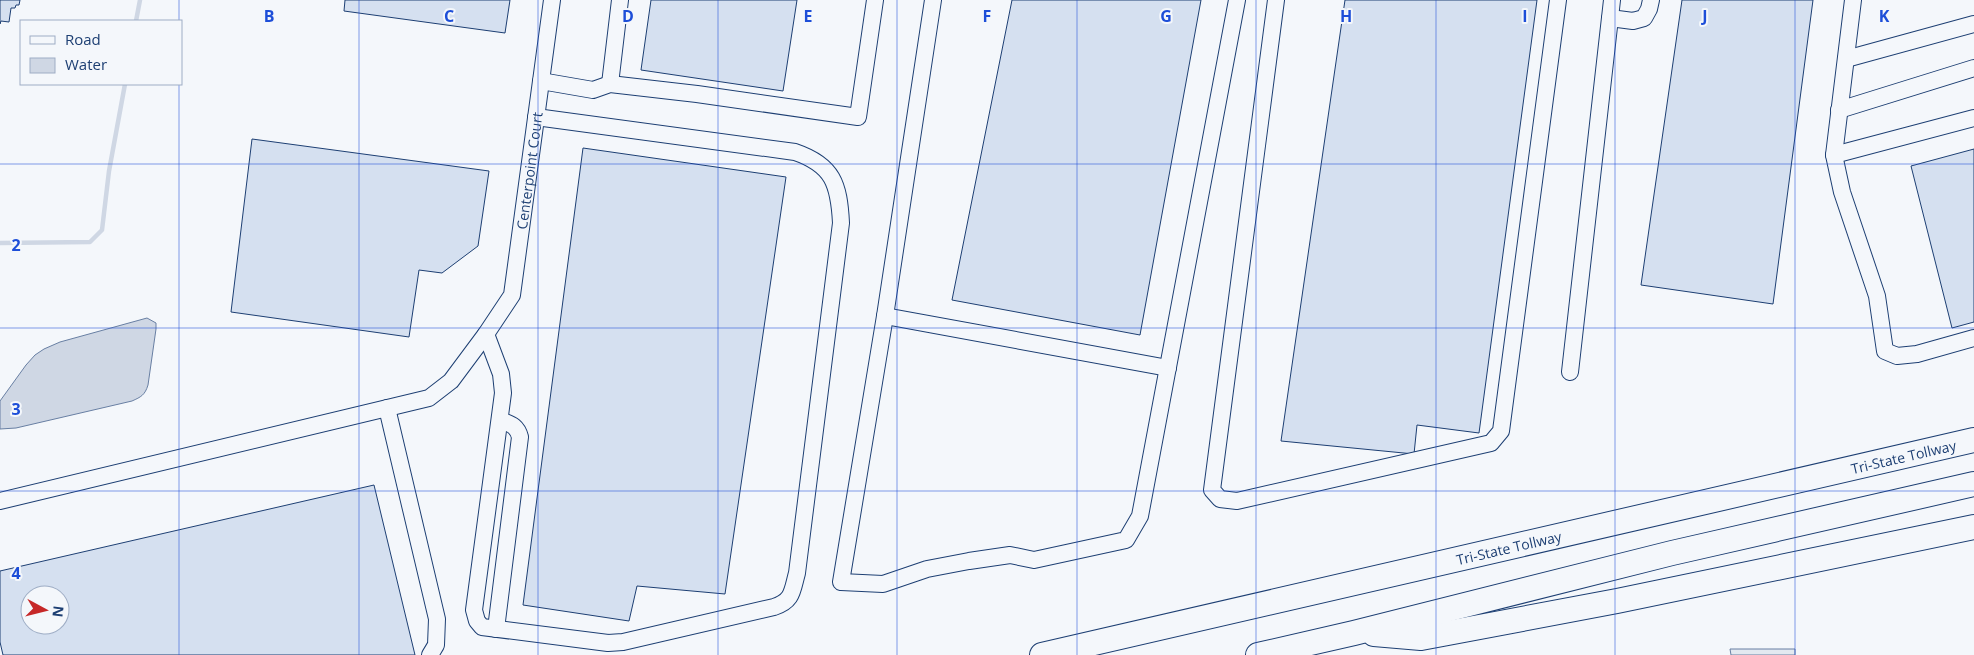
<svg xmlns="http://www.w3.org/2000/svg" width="1974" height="655" viewBox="0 0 1974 655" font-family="'Open Sans',sans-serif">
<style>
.green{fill:#e3e9f0;stroke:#687fa3}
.water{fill:#cfd7e4;stroke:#687fa3}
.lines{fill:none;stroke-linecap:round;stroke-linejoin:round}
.stream{stroke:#cfd7e4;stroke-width:4.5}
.building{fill:#d5e0f0;stroke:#1d3f73;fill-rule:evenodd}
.minor-casing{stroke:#1d3f73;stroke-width:18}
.highway-casing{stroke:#1d3f73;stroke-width:26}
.minor{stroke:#f4f7fb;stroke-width:16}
.highway{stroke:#f4f7fb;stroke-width:24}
.grid{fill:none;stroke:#1d4ed8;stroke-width:1;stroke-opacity:0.55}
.labels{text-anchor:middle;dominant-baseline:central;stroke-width:4;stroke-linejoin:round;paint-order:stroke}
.street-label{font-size:14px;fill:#1d3f73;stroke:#f4f7fb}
.grid-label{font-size:16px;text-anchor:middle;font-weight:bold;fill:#1d4ed8;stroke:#f4f7fb;stroke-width:4;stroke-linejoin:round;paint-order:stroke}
</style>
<rect width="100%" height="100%" fill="#f4f7fb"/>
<!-- green -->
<path class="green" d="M 1730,649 L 1795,649 L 1795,655 L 1731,655 Z"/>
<!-- water -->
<path class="water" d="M 147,318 L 156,323 L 156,329 L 148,385 C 145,395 141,397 132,401 L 16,428 L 0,429 L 0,401 L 26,365 L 35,355 L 44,349 L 60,342 Z"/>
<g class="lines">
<!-- stream -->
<path class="stream" d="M 136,21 L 140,0
M 0,243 L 90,242 L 102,230 L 109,171 L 125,84"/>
</g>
<!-- building -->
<path class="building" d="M 0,0 L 20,0 L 19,5 L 16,5 L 15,8 L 11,8 L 9,22 L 1,21 L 0,24 Z
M 345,0 L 510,0 L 505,33 L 344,11 Z
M 651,0 L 797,0 L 783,91 L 641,70 Z
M 1012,0 L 1201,0 L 1140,335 L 952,300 Z
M 1345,0 L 1537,0 L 1479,433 L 1417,425 L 1414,454 L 1281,441 Z
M 1682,0 L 1813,0 L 1773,304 L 1641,285 Z
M 252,139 L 489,171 L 478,246 L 442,273 L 419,270 L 409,337 L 231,312 Z
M 583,148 L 786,177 L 725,594 L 637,586 L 629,621 L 523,605 Z
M 1974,149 L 1974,322 L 1952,328 L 1911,166 Z
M 374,485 L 415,655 L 3,655 L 0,642 L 0,571 ZM 30,595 L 60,595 L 60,625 L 30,625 Z"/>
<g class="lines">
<defs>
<g id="minor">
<path d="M 933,0 L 885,316 L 841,582 L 883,584 L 927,569 L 969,561 L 1010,555 L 1034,560 L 1126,540 L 1140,516 L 1237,0"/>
<path d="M 1276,0 L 1212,490 L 1220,499 L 1237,501 L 1491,443 L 1501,431 L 1558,0"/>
<path d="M 1853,0 L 1834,155 L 1842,192 L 1877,296 L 1885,351 L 1897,356 L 1917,354 L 1974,338"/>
<path d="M 1610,18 L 1633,21 L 1644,18 L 1649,9 L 1651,0"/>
<path d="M 1846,59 L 1974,24"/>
<path d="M 541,81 L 593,90 L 610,84 L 697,94 L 858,117 L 875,0"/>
<path d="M 610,84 L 620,0"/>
<path d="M 1839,110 L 1974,68"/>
<path d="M 1834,155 L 1974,118"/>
<path d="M 885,316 L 1168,368"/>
<path d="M 486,334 L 501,374 L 503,393 L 474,610 L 477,621 L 482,627 L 608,643 L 623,642 L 774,607 C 793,601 792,591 797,573 L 841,223 C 839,184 833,165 795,152 L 536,117"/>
<path d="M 1570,372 L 1612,0"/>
<path d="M 387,408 L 437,619 L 436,645 L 430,655"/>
<path id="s1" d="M 0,501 L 429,398 L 451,381 L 486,334 L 512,295 L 552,0"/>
<path d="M 496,629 L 520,437 C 517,425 510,424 500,420"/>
</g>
<g id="highway">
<path d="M 1374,634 L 1421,638 L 1617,601 L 1974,527"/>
<path id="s2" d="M 1042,655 L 1974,440"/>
<path d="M 1258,655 L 1354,633 L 1672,553 L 1974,484"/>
</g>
</defs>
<!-- minor casing -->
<use href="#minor" class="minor-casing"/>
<!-- highway casing -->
<use href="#highway" class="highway-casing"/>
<!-- minor -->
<use href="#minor" class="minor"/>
<!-- highway -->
<use href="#highway" class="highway"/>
</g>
<!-- grid -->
<path class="grid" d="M 179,0 L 179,21M 359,0 L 359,655M 538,0 L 538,655M 718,0 L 718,655M 897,0 L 897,655M 1077,0 L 1077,655M 1256,0 L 1256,655M 1436,0 L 1436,655M 1615,0 L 1615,655M 1795,0 L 1795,655M 179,84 L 179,655M 0,164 L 1974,164M 0,328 L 1974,328M 0,491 L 1974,491"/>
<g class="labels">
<!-- street labels -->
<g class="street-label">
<text stroke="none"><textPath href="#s1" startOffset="700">Centerpoint Court</textPath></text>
<text stroke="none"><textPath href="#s2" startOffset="884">Tri-State Tollway</textPath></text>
<text stroke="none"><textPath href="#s2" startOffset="479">Tri-State Tollway</textPath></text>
</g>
</g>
<g class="grid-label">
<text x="269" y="22">B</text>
<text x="449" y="22">C</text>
<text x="628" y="22">D</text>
<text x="808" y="22">E</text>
<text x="987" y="22">F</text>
<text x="1166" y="22">G</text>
<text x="1346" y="22">H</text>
<text x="1525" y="22">I</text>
<text x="1705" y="22">J</text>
<text x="1884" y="22">K</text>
<text x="16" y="251">2</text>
<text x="16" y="415">3</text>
<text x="16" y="579">4</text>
</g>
<!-- legend -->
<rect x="20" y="20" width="162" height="65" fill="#f4f7fb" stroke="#9eadc5"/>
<rect x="30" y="36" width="25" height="8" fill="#f4f7fb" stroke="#9eadc5"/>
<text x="65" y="45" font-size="15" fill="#1d3f73">Road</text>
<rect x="30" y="58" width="25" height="15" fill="#cfd7e4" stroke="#9eadc5"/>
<text x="65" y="70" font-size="15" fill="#1d3f73">Water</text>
<!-- north arrow -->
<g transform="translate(45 610) rotate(97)"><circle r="24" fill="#f4f7fb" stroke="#9eadc5"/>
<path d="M0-4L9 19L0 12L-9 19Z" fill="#c62828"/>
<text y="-8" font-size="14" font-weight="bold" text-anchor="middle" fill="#1d3f73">N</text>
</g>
</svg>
